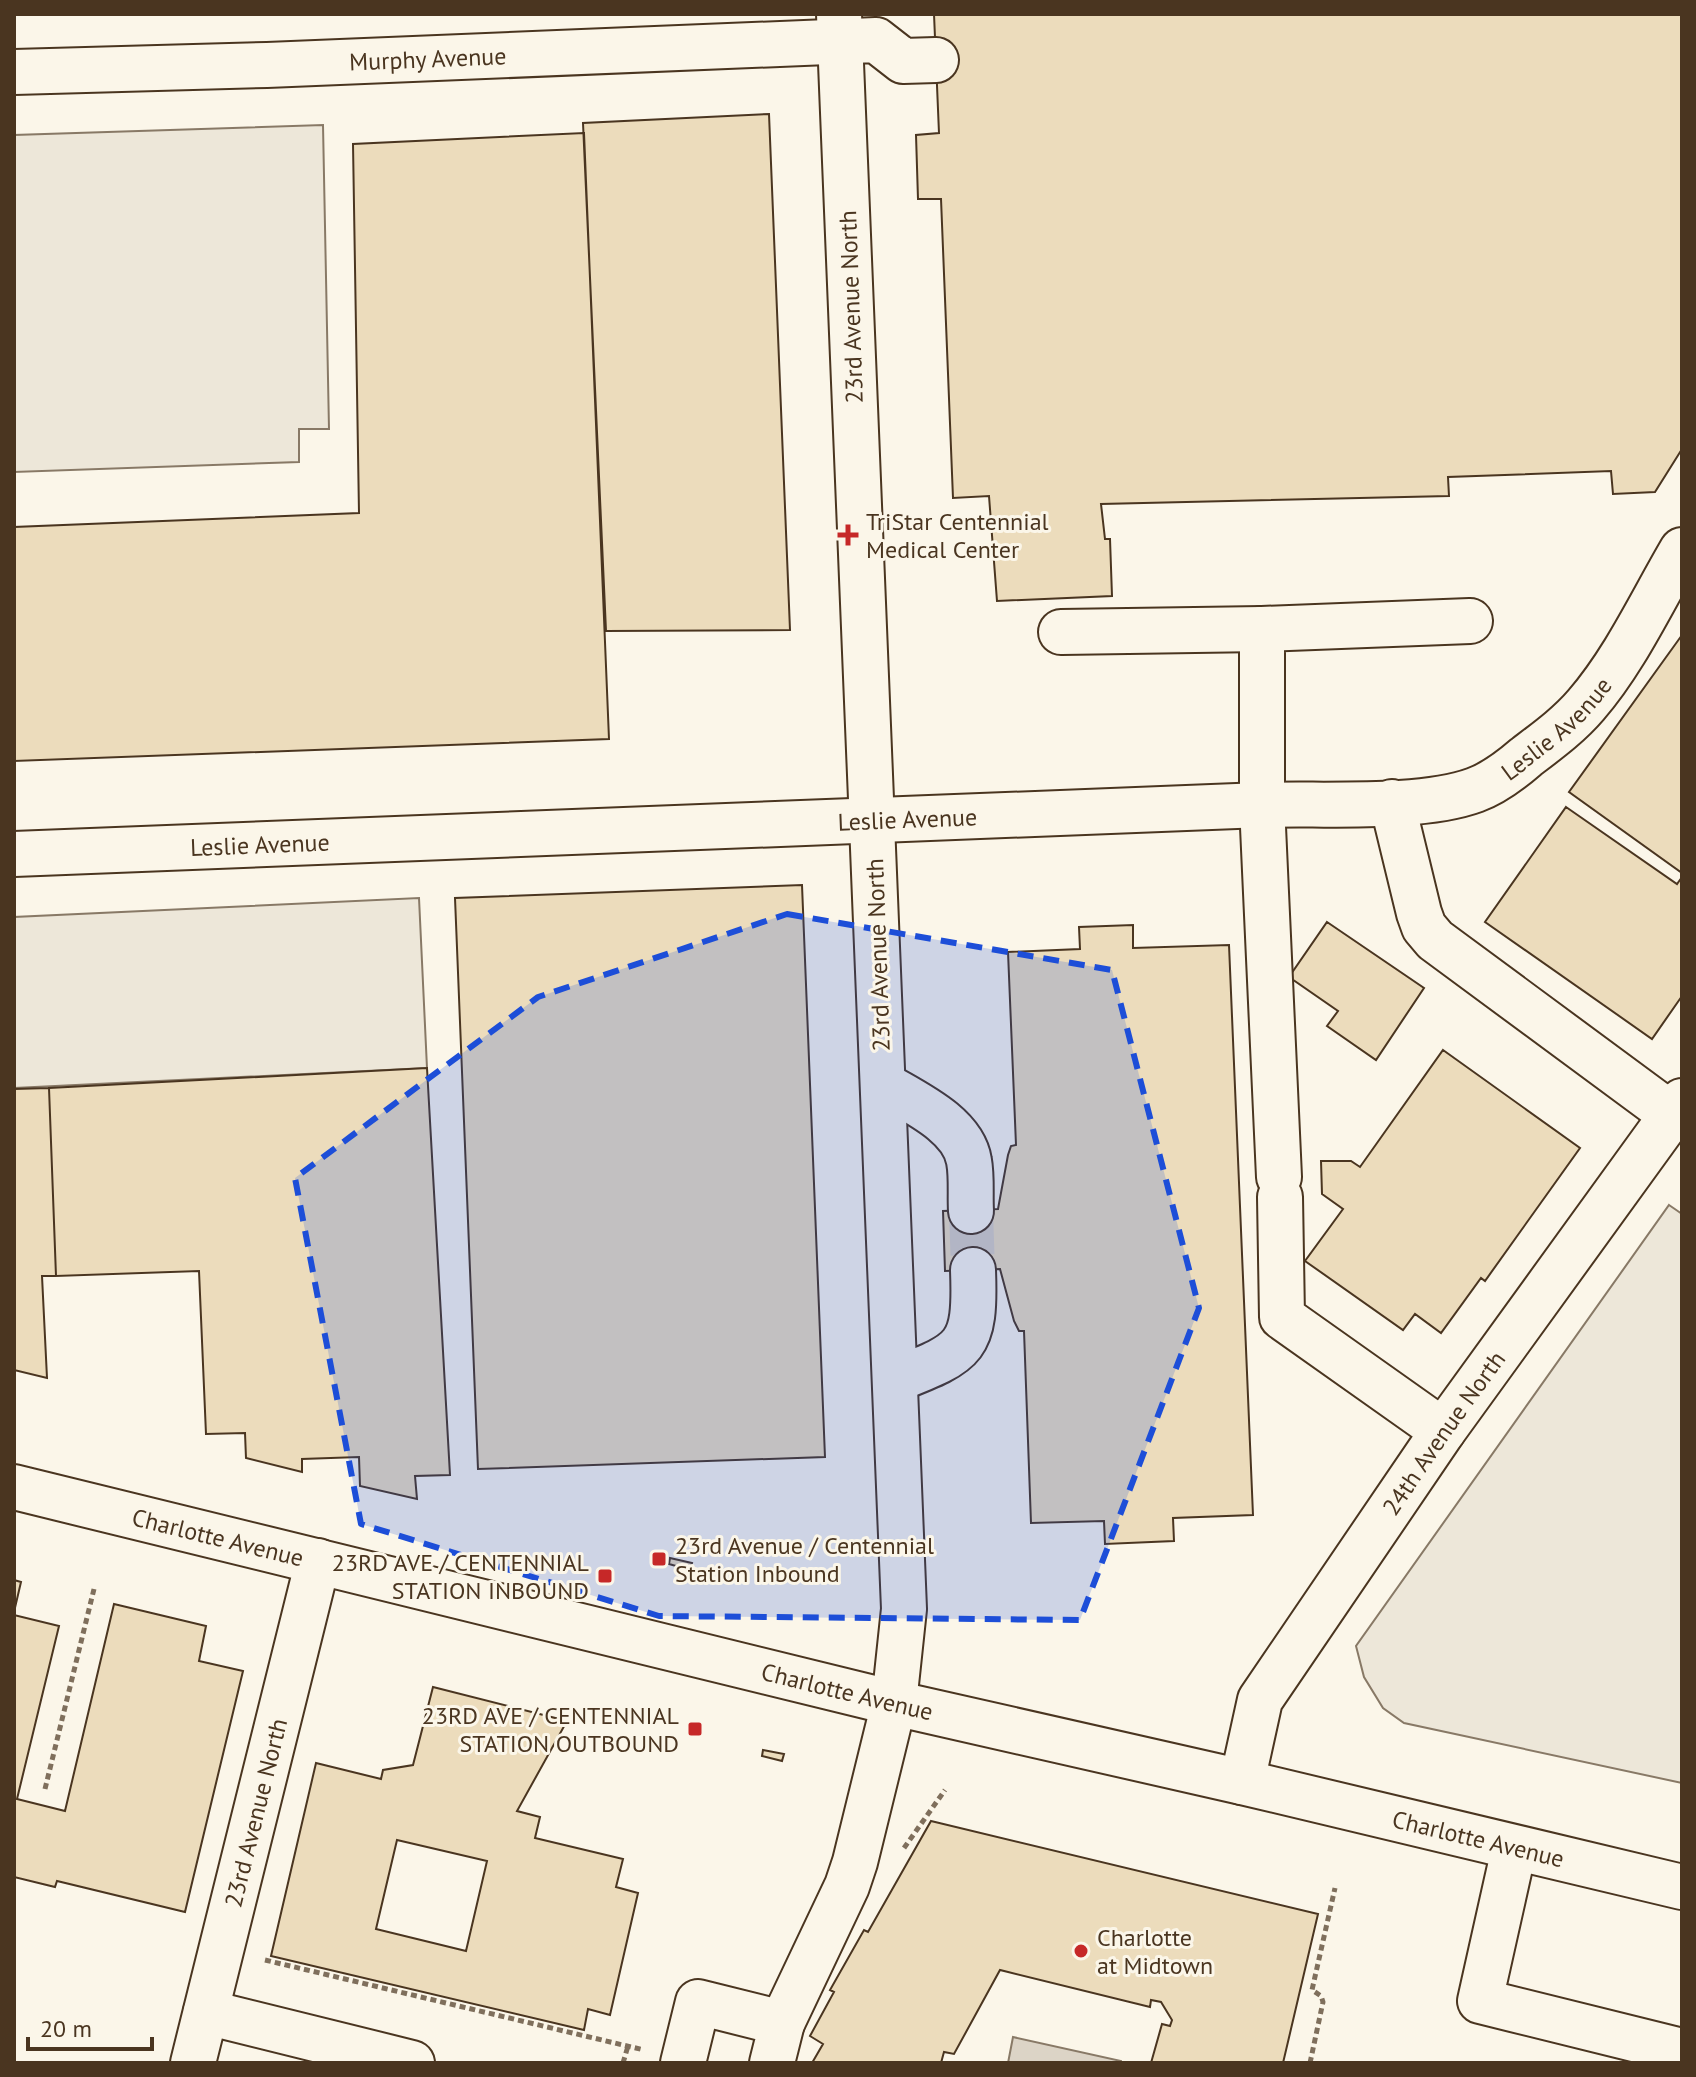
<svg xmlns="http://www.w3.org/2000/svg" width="1696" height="2077" viewBox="0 0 1696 2077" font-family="'PT Sans',sans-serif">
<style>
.parking{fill:#ede7d9;stroke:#887966;stroke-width:2}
.water{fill:#dcd4c6;stroke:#887966;stroke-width:2}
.building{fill:#ecdcbc;stroke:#4a3520;stroke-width:2;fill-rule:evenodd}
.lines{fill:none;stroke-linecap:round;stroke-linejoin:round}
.minor-tunnel{stroke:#d8cfc1;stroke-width:44;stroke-dasharray:44 22;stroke-linecap:butt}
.minor-casing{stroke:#4a3520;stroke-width:48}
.major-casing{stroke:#4a3520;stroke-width:48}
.path{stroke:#7f6f5c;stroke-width:5;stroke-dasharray:6 4;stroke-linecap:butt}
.minor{stroke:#fbf6e9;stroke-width:44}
.major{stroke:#fbf6e9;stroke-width:44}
.marked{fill:#1d4ed8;fill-opacity:0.2;stroke:#1d4ed8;stroke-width:6;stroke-dasharray:16 10;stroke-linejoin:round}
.poi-dot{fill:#c62828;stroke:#fbf6e9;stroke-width:3}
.labels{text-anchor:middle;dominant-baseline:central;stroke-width:6;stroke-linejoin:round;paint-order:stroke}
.street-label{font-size:24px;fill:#4a3520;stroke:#fbf6e9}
.poi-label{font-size:24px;fill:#4a3520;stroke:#fbf6e9;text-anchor:start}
</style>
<rect width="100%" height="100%" fill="#fbf6e9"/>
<!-- parking -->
<path class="parking" d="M 323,125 L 329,429 L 299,429 L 299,462 L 14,472 L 14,135 Z
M 419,898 L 427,1068 L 14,1088 L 14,917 Z
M 1669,1205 L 1682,1214 L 1682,1783 L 1404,1723 L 1383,1708 L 1364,1677 L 1356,1646 Z"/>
<!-- water -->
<path class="water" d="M 1013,2037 L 1121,2061 L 1121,2063 L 1008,2063 Z"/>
<!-- building -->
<path class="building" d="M 934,14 L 1682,14 L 1682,449 L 1655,492 L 1613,494 L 1611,471 L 1448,477 L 1449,496 L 1101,504 L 1105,539 L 1110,539 L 1112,596 L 997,601 L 989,496 L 953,498 L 941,199 L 918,199 L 916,135 L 939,133 Z
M 769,114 L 790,630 L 606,631 L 583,123 Z
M 584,133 L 609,739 L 14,761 L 14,527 L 359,513 L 353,144 Z
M 1682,635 L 1682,873 L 1569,792 Z
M 1566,807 L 1677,884 L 1682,877 L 1682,996 L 1652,1039 L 1485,922 Z
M 802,885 L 825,1457 L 478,1469 L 455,898 Z
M 1327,922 L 1424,988 L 1376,1060 L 1327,1026 L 1338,1011 L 1289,977 Z
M 1133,925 L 1133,948 L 1229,945 L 1253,1515 L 1173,1518 L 1174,1541 L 1105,1544 L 1104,1521 L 1031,1523 L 1024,1331 L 1019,1331 L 1014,1321 L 1000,1269 L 945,1271 L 943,1211 L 998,1209 L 1008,1155 L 1011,1146 L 1016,1145 L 1008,952 L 1080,949 L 1079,927 Z
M 1443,1050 L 1580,1148 L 1485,1281 L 1481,1278 L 1441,1333 L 1415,1314 L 1403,1330 L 1305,1261 L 1343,1209 L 1322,1194 L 1321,1161 L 1351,1161 L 1360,1167 Z
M 427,1068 L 450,1475 L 415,1476 L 417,1499 L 360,1486 L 359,1457 L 302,1459 L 302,1472 L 246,1458 L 245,1433 L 206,1434 L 199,1271 L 56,1276 L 49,1088 Z
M 49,1088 L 56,1276 L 42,1276 L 47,1378 L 14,1370 L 14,1089 Z
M 670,1558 L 692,1563 L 690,1570 L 669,1564 Z
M 14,1580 L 21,1582 L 14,1612 Z
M 114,1604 L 206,1626 L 199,1661 L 243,1671 L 185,1912 L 57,1881 L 55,1887 L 14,1877 L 14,1615 L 59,1626 L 17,1799 L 65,1811 Z
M 433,1687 L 567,1721 L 517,1811 L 540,1817 L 535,1838 L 623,1859 L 616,1887 L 638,1893 L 610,2015 L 588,2009 L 584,2030 L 271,1956 L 316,1763 L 381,1779 L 383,1770 L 413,1765 ZM 397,1840 L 487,1861 L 466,1951 L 376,1929 Z
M 763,1750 L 784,1754 L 782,1761 L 762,1756 Z
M 931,1821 L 1318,1914 L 1283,2063 L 1151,2063 L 1162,2024 L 1170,2026 L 1172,2020 L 1161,2002 L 1151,2000 L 1150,2007 L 1000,1970 L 954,2054 L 944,2052 L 941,2063 L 812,2063 L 823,2044 L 810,2036 L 834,1992 L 830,1990 L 864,1930 L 868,1932 Z"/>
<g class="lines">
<!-- minor-tunnel -->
<path class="minor-tunnel" d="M 971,1211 L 973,1270"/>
<defs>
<g id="minor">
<path id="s1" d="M 14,72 L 267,65 L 876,40 L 903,61 L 936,60"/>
<path d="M 1061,632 L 1262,629"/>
<path d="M 1392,802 L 1419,913 L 1424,927 L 1435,940 L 1672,1115"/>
<path id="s2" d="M 14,854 L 1262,805 C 1322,803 1421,810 1475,790 C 1494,783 1511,770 1526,757 C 1547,741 1569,725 1586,705 C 1625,660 1652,601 1682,550"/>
<path d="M 883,1084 C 913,1102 963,1124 969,1161 C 972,1177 970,1195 971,1211"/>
<path d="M 1279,1177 L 1262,805 L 1262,629 L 1470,621"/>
<path d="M 1280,1197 L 1282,1317 L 1443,1431"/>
<path d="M 895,1380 C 966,1352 976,1349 973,1270"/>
<path id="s3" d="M 1242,1782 L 1260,1700 L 1443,1431 L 1682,1101"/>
<path d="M 1514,1849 L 1480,2001 L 1682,2051"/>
<path d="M 206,2012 L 412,2063"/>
<path d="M 782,2023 L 847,1886 L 855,1862 L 894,1703 L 904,1609 L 839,14"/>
<path id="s4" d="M 193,2063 L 318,1561"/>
<path d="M 683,2063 L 698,2002 L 782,2023 L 772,2063"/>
</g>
<g id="major">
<path id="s5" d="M 14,1487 L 894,1703 L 1242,1782 L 1682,1887"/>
</g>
</defs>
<!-- minor casing -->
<use href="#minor" class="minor-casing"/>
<!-- major casing -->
<use href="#major" class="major-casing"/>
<!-- path -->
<path class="path" d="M 45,1789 L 94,1589
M 904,1848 L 945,1790
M 265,1960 L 644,2050
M 623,2063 L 628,2046
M 1310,2063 L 1323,2002 L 1321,1996 L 1312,1990 L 1335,1888"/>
<!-- minor -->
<use href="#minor" class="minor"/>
<!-- major -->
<use href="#major" class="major"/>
</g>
<!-- marked area -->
<path class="marked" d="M 787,914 L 1112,970 L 1199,1308 L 1080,1620 L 659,1616 L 361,1524 L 295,1178 L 538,997 Z"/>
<!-- markers -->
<g class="poi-dot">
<path d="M844 523h8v8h8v8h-8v8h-8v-8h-8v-8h8z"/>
<rect x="651" y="1551" width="16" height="16" rx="4"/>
<rect x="597" y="1568" width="16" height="16" rx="4"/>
<rect x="687" y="1721" width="16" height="16" rx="4"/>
<circle cx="1081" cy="1951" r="8"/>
</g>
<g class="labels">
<!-- street labels -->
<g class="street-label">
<text stroke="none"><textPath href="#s1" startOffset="414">Murphy Avenue</textPath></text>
<text transform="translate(851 307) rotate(-92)">23rd Avenue North</text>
<text stroke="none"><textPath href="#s2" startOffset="1566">Leslie Avenue</textPath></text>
<text stroke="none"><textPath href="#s2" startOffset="894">Leslie Avenue</textPath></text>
<text stroke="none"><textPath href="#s2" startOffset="246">Leslie Avenue</textPath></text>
<text transform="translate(878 955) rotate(-92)">23rd Avenue North</text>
<text stroke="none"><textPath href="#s3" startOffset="408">24th Avenue North</textPath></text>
<text stroke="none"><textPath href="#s5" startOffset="210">Charlotte Avenue</textPath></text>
<text stroke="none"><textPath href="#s5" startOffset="858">Charlotte Avenue</textPath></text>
<text stroke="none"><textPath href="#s4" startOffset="258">23rd Avenue North</textPath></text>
<text stroke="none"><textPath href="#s5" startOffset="1506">Charlotte Avenue</textPath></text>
</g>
<!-- poi labels -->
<g class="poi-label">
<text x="866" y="521">TriStar Centennial<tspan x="866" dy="28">Medical Center</tspan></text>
<text x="675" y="1545">23rd Avenue / Centennial<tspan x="675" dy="28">Station Inbound</tspan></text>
<text x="589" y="1562" text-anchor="end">23RD AVE / CENTENNIAL<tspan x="589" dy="28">STATION INBOUND</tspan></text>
<text x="679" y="1715" text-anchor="end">23RD AVE / CENTENNIAL<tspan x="679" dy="28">STATION OUTBOUND</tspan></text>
<text x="1097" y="1937">Charlotte<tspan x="1097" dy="28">at Midtown</tspan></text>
</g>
</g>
<!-- border -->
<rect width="1696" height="2077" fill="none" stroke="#4a3520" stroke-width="32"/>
<!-- scale -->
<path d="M28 2037v12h124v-12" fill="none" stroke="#4a3520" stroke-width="4"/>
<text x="40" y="2037" font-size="24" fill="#4a3520" stroke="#fbf6e9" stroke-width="6" paint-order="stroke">20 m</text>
</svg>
